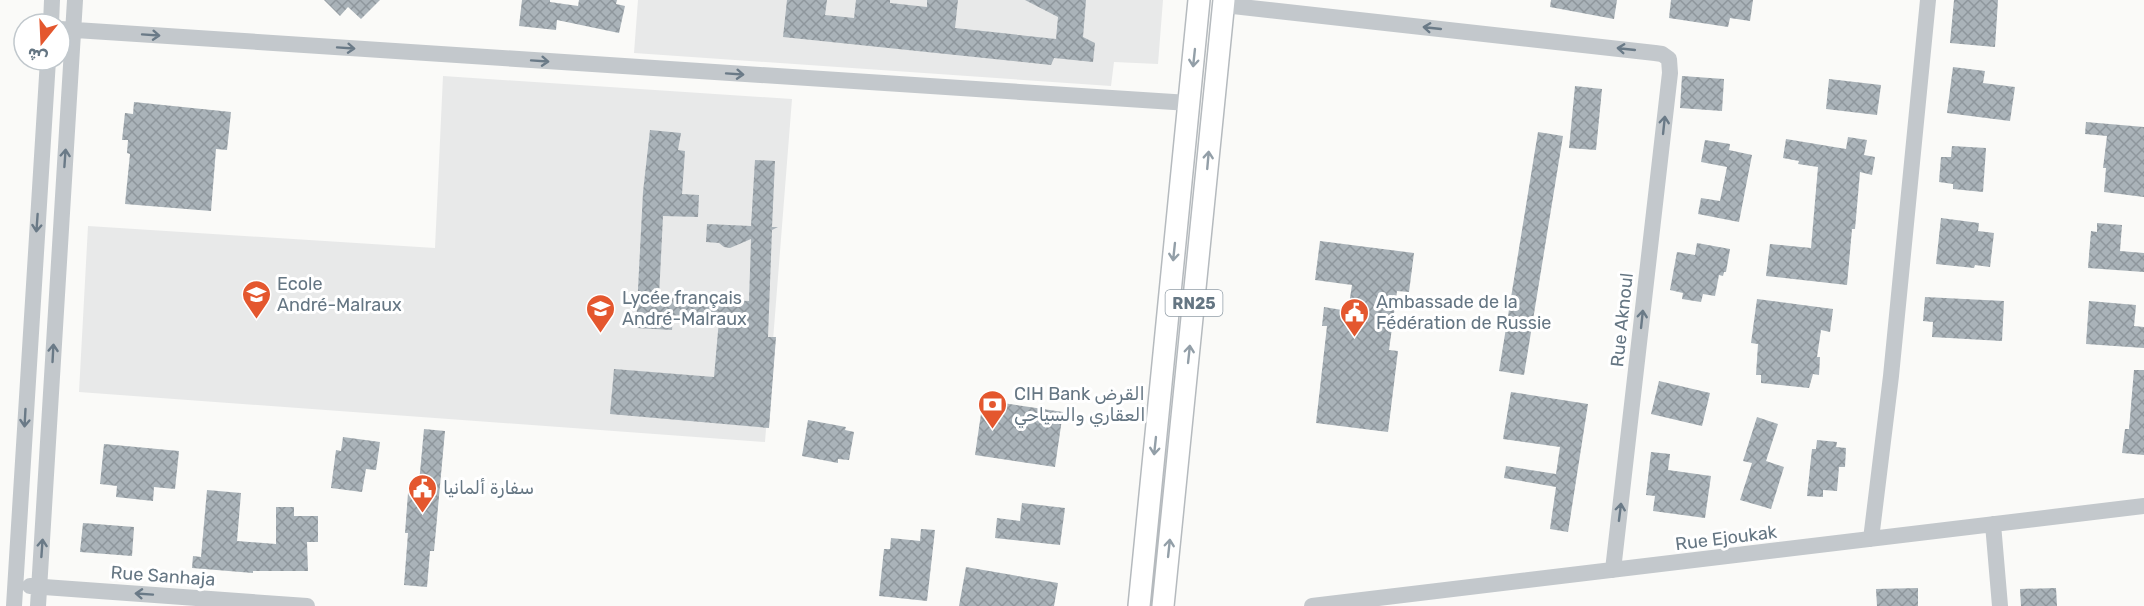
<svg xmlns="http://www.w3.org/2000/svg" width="2144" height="606" viewBox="0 0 2144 606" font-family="Rubik,Cairo,sans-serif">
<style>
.built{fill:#e8e9e9}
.building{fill:url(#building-cross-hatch)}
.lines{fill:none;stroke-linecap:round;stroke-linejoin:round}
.major-casing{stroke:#b5babe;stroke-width:24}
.minor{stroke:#c3c8cc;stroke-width:16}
.major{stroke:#fff;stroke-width:21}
.oneway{stroke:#6a7a87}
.oneway2{stroke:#939fa8}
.labels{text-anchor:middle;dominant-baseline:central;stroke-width:6;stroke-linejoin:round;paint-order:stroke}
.shield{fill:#fff;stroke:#939fa8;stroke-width:1.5}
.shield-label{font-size:16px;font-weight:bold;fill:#657683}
.poi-label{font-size:18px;fill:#657683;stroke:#fff;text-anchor:start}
.street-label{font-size:18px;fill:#657683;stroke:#fff}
</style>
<defs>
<pattern id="building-cross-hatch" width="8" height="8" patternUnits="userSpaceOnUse" patternTransform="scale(1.5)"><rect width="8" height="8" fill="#aab3b9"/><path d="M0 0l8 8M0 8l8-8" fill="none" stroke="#8e969c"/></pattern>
</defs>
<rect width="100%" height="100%" fill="#fafaf8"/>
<!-- built -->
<path class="built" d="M 638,0 L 1163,0 L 1158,64 L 1114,62 L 1111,86 L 634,53 Z
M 443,76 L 792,99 L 765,442 L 79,392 L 88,226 L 435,248 Z"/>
<!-- building -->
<path class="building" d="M 324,0 L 380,0 L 361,19 L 348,7 L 340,16 Z
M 522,0 L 550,0 L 550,2 L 578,6 L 579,0 L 617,0 L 616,4 L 625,6 L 619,33 L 557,20 L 556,30 L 519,26 Z
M 787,0 L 827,0 L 825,15 L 854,18 L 856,0 L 890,0 L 890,3 L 927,7 L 927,0 L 958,0 L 955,28 L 1056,39 L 1058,17 L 1025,0 L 1086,0 L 1083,37 L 1095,43 L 1093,62 L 1054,58 L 1051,65 L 783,37 Z
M 1551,0 L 1617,0 L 1614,19 L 1550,7 Z
M 1671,0 L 1753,0 L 1750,21 L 1730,18 L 1728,27 L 1669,18 Z
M 1954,0 L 1998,0 L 1995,47 L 1950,43 Z
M 1953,67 L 1985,71 L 1983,83 L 2015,87 L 2010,121 L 1947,113 Z
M 1682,76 L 1724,79 L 1722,111 L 1680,108 Z
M 1829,79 L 1881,85 L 1877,115 L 1826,109 Z
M 1575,86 L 1602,89 L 1596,150 L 1569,148 Z
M 134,102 L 231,112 L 227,150 L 216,149 L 211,211 L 125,204 L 130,154 L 127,153 L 128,140 L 122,140 L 125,113 L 133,114 Z
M 2086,122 L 2144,127 L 2144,197 L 2104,192 L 2106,168 L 2103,168 L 2107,136 L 2085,134 Z
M 650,130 L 681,133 L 678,150 L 685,151 L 682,194 L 699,195 L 698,217 L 663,216 L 659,297 L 749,301 L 751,239 L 730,248 L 724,247 L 719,243 L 706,242 L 707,224 L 751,226 L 755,160 L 775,161 L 772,227 L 778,227 L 772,230 L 768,337 L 776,337 L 769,428 L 610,414 L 614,369 L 714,377 L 719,320 L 673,318 L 672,330 L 636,328 L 643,192 Z
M 1538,132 L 1563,136 L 1524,375 L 1499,371 Z
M 1848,137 L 1867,140 L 1864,155 L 1875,157 L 1872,175 L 1860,172 L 1855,229 L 1852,229 L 1847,285 L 1766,276 L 1770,244 L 1811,248 L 1818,167 L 1798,164 L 1799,161 L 1783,158 L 1786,139 L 1846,149 Z
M 1705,140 L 1730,144 L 1729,150 L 1752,155 L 1739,222 L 1698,214 L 1701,198 L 1720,201 L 1727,167 L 1701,162 Z
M 1952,146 L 1986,148 L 1983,192 L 1953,189 L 1953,184 L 1939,182 L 1941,157 L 1951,157 Z
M 1941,218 L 1979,223 L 1978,231 L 1994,233 L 1990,267 L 1975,265 L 1974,268 L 1936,264 Z
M 2097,223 L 2122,225 L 2120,251 L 2144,253 L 2144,272 L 2088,268 L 2091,231 L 2097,232 Z
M 1320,241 L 1414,253 L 1409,292 L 1397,291 L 1389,350 L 1398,351 L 1388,432 L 1316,423 L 1327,326 L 1322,326 L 1324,307 L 1348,311 L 1352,285 L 1315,280 Z
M 1697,243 L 1730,249 L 1726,272 L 1724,272 L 1723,276 L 1719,275 L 1715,296 L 1703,294 L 1701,302 L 1682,299 L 1683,293 L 1670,290 L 1677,252 L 1695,255 Z
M 1925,297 L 2004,301 L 2002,341 L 1932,337 L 1933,322 L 1923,321 Z
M 1757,299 L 1833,309 L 1830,332 L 1821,330 L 1817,357 L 1820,357 L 1819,375 L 1813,374 L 1809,388 L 1761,383 L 1761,375 L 1756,375 L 1758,344 L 1751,343 Z
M 2089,301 L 2136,305 L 2134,326 L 2144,327 L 2144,348 L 2086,344 Z
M 2134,370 L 2144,370 L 2144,455 L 2122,453 L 2125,429 L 2129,429 Z
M 1659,381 L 1710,393 L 1702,426 L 1651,414 Z
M 1511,392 L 1588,404 L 1568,532 L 1550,529 L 1556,487 L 1504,478 L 1506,466 L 1556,474 L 1560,447 L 1503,439 Z
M 983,400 L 1063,412 L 1055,467 L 975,455 Z
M 1757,417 L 1778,424 L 1766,461 L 1784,467 L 1771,509 L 1740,500 L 1752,463 L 1743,461 Z
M 808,420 L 846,427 L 845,430 L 854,432 L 849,460 L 838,459 L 838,463 L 802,456 Z
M 424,429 L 445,431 L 434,551 L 430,551 L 427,587 L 404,585 L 408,533 L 405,533 L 408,493 L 418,494 Z
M 343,437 L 380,442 L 376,470 L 366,469 L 362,492 L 331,488 L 336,450 L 341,451 Z
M 1817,440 L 1837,442 L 1836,447 L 1846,448 L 1845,467 L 1839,467 L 1837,491 L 1823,490 L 1823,497 L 1807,496 L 1812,449 L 1816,449 Z
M 104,444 L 179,451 L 175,489 L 154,487 L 153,501 L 116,497 L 117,486 L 100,484 Z
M 1651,452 L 1670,454 L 1668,470 L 1711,476 L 1705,518 L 1653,511 L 1655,496 L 1646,495 Z
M 207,490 L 241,493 L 237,541 L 276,544 L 276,507 L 294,507 L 294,516 L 318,516 L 318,542 L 307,542 L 308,571 L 253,571 L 253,573 L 192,568 L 193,556 L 201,557 Z
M 1022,503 L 1065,508 L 1060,545 L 995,538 L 997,518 L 1020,521 Z
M 83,523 L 134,527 L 132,556 L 80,552 Z
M 921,529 L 935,530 L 927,601 L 879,596 L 884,549 L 890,549 L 891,538 L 920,541 Z
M 966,567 L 1058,583 L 1054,606 L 959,606 Z
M 1918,588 L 1918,606 L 1877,606 L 1876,589 Z
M 2056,588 L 2057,606 L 2021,606 L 2020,589 Z"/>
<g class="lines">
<defs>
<path id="major" d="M 1139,606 L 1199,0
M 1163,606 L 1224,0"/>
</defs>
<!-- major casing -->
<use href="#major" class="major-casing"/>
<!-- minor -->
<path class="minor" d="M 1224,5 L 1655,53 L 1662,54 L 1669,59 L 1670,73 L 1613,570
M 51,24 L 52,0
M 60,29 L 1189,103
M 1993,524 L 2000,606
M 1871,539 L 1891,376 L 1928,0
M 30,586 L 307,606
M 14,606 L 48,60
M 38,606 L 75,0
M 1312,606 L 2144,506"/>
<!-- major -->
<use href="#major" class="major"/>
</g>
<!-- one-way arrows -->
<defs><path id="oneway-shaft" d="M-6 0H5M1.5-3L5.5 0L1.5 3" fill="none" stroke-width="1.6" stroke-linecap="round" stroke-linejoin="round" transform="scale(1.5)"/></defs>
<g class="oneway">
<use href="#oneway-shaft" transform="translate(1432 28) rotate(-174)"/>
<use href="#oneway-shaft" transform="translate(151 35) rotate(4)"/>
<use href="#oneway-shaft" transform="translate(346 48) rotate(4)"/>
<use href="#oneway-shaft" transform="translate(1626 49) rotate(-174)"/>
<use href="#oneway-shaft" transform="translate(540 61) rotate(4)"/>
<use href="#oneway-shaft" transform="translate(735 74) rotate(4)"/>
<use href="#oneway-shaft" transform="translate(1664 125) rotate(-84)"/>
<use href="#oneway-shaft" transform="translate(65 158) rotate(-86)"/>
<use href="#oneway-shaft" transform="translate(37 223) rotate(94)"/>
<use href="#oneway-shaft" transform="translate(1642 319) rotate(-84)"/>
<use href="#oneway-shaft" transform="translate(53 353) rotate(-87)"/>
<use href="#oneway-shaft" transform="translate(25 418) rotate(93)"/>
<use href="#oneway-shaft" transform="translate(1620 512) rotate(-83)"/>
<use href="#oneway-shaft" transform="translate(42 548) rotate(-86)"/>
<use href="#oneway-shaft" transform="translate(144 594) rotate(-176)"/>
</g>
<g class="oneway2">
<use href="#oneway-shaft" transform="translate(1194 58) rotate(96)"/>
<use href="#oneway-shaft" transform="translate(1208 160) rotate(-85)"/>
<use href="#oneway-shaft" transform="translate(1174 252) rotate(96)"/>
<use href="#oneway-shaft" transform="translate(1189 354) rotate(-84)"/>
<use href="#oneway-shaft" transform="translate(1155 446) rotate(96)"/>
<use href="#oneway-shaft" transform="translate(1169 548) rotate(-84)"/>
</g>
<!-- icons -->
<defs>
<symbol id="school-pin" viewBox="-11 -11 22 30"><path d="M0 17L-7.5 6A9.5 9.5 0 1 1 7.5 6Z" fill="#e4572e" stroke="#fff"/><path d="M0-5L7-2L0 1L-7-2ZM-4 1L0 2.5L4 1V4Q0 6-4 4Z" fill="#fff"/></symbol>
<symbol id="civic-pin" viewBox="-11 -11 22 30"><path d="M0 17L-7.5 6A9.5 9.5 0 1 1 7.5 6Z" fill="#e4572e" stroke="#fff"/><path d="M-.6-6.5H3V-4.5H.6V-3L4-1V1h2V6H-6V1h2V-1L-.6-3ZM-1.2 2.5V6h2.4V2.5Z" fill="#fff"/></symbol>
<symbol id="bank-pin" viewBox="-11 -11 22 30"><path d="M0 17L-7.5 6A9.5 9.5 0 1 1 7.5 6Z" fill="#e4572e" stroke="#fff"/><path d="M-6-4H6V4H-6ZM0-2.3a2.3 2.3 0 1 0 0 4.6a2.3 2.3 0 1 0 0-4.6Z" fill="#fff"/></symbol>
</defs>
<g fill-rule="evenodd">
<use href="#school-pin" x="240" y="278" width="33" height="45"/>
<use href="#school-pin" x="584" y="292" width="33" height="45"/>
<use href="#civic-pin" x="1338" y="296" width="33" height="45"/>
<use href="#bank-pin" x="976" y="388" width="33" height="45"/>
<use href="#civic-pin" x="406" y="472" width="33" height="45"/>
</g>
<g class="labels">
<!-- shield labels -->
<rect class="shield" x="1165.5" y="290" width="57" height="26" rx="4.5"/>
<g class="shield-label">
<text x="1194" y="303">RN25</text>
</g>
<!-- poi labels -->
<g class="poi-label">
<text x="277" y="284">Ecole<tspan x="277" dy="21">André-Malraux</tspan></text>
<text x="622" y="298">Lycée français<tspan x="622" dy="21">André-Malraux</tspan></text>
<text x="1376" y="302">Ambassade de la<tspan x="1376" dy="21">Fédération de Russie</tspan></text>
<text x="1014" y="394">CIH Bank القرض<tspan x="1014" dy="21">العقاري والسياحي</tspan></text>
<text x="443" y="488">سفارة ألمانيا</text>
</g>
<!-- street labels -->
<g class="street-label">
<text transform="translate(1622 320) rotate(-84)">Rue Aknoul</text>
<text transform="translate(1726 538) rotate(-7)">Rue Ejoukak</text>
<text transform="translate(163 576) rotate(4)">Rue Sanhaja</text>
</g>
</g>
<!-- north arrow -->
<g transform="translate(42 42) rotate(198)"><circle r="28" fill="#ffffff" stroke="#c1c8cd" stroke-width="1.5"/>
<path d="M0-4.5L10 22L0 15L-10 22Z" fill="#e4572e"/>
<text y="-9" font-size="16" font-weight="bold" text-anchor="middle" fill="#657683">ش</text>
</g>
</svg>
